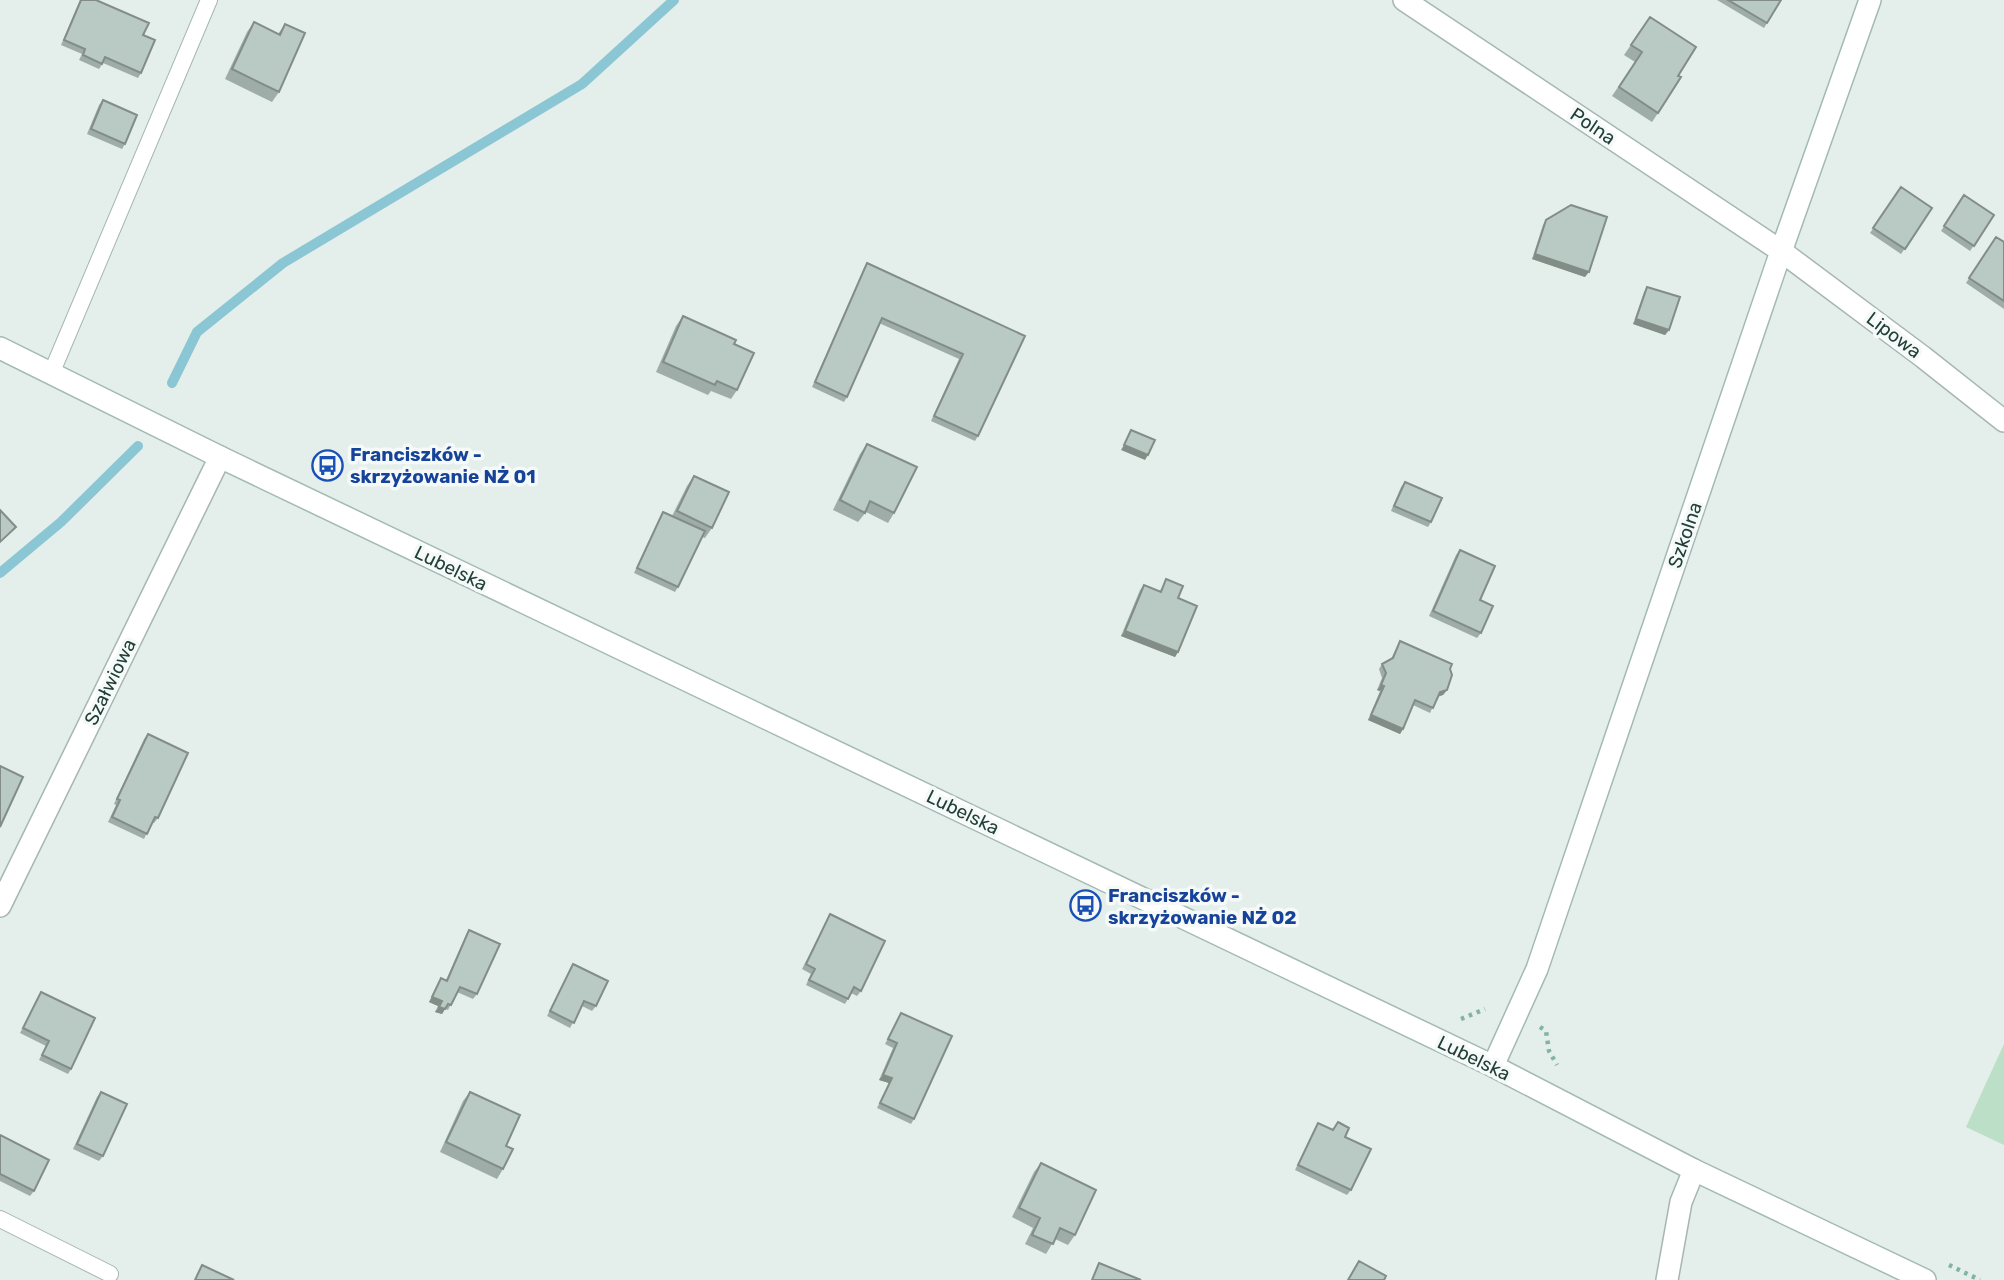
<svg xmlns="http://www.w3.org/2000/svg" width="2004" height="1280" viewBox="0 0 2004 1280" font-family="Rubik,sans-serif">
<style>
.green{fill:#bcdfc7}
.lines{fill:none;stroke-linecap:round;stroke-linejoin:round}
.stream{stroke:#8ac6d4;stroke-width:10}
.lane-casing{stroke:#a6b6b1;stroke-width:18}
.street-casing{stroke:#a6b6b1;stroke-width:24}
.secondary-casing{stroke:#a2bab2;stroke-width:24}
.path{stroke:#83b2a6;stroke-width:4.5;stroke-dasharray:3.5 5;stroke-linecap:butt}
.lane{stroke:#fff;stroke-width:16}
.street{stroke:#fff;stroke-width:21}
.secondary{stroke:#fff;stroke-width:21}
.wall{fill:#9fada8}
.shaded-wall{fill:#828d88}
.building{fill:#b9c9c3;stroke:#828d88;stroke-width:2}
.labels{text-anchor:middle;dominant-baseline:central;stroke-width:7;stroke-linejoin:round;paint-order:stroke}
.street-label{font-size:19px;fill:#224039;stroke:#f5faf8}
.transit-label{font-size:19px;font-weight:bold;fill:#164399;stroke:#f5faf8;text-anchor:start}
</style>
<rect width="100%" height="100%" fill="#e4eeea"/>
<!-- green -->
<path class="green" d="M 2004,1044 L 2004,1145 L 1966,1127 Z"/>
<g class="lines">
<!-- stream -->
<path class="stream" d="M 172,383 L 197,332 L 283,263 L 582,84 L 674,0
M 0,573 L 61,522 L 138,446"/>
<defs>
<path id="lane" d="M 51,374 L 209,0
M 0,1219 L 110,1274"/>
<path id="street" d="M 1404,0 L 1781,251 L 1923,357 L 2004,421
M 0,906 L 220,457
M 1667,1280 L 1681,1202 L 1694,1170"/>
<path id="secondary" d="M 0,348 L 220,457 L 1493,1066 L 1694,1170 L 1925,1280
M 1493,1066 L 1537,969 L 1777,263 L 1870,0"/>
</defs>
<!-- lane casing -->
<use href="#lane" class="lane-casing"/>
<!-- street casing -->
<use href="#street" class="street-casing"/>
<!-- secondary casing -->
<use href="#secondary" class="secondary-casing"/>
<!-- path -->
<path class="path" d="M 1461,1019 L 1485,1009
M 1540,1027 L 1546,1031 L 1549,1051 L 1557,1065
M 1949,1265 L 1980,1280"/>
<!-- lane -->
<use href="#lane" class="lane"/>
<!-- street -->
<use href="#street" class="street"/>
<!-- secondary -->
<use href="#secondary" class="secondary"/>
</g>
<!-- wall -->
<path class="wall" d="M 80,0 L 96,0 L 143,35 L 141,73 L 138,78 L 103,63 L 99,69 L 79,60 L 82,54 L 61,45 Z
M 1717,0 L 1781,0 L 1764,28 Z
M 1650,17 L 1678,76 L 1658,113 L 1652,122 L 1612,96 L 1635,62 L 1624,55 Z
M 254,22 L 278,34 L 285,24 L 279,92 L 272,102 L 225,79 L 247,32 Z
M 103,100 L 125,144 L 122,149 L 87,134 L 99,105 Z
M 1901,187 L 1932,208 L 1901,254 L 1870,233 Z
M 1964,195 L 1994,215 L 1970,251 L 1941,231 Z
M 1546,220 L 1585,277 L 1532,259 L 1543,225 Z
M 1996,237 L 2004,242 L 2004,309 L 1966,283 Z
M 867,263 L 1025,336 L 978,436 L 975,441 L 931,421 L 959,359 L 879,323 L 847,397 L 844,402 L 812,387 L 864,268 Z
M 1647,287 L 1669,330 L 1665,335 L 1633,324 L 1644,292 Z
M 683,316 L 734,344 L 737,390 L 731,399 L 711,391 L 708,395 L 656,372 L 676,326 Z
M 867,444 L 894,513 L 888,523 L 866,512 L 858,522 L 833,510 L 860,454 Z
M 694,476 L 712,528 L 705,538 L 702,537 L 678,587 L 675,592 L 634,573 L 660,517 L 663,512 L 672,516 L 687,486 Z
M 1405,482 L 1431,522 L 1428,527 L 1391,511 L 1401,487 Z
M 1460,550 L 1480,600 L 1481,633 L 1477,638 L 1429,616 L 1456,555 Z
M 1166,579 L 1178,598 L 1178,652 L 1175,657 L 1121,636 L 1140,590 L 1144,585 L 1160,591 Z
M 1400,641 L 1450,669 L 1447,690 L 1443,695 L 1438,696 L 1430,713 L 1413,705 L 1403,729 L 1400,734 L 1368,720 L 1380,691 L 1377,690 L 1382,678 L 1379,669 L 1382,664 L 1391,659 Z
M 148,734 L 158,818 L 154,823 L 152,822 L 144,839 L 108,822 L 116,805 L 114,804 L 144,739 Z
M 830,914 L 861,991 L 857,996 L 851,993 L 845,1004 L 806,985 L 811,974 L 802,969 Z
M 469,930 L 477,994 L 473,999 L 457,992 L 448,1010 L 445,1009 L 442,1014 L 435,1012 L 438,1006 L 429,1002 L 441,978 L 446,980 L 466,935 Z
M 573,964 L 596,1006 L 592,1011 L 582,1006 L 570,1028 L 547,1016 L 570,969 Z
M 41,992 L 71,1069 L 68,1074 L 39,1060 L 46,1046 L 20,1033 Z
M 901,1013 L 914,1119 L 911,1124 L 877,1108 L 889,1083 L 879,1080 L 893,1048 L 885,1044 Z
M 101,1092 L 103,1156 L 99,1161 L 73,1149 L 97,1097 Z
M 470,1092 L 506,1146 L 503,1169 L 497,1179 L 440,1152 L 463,1101 Z
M 1338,1122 L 1345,1137 L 1351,1190 L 1347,1195 L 1295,1170 L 1315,1128 L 1318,1123 L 1333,1130 Z
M 0,1135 L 34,1191 L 30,1196 L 0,1181 Z
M 1041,1163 L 1075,1235 L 1068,1245 L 1055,1239 L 1046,1254 L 1025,1244 L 1033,1228 L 1012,1217 L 1034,1172 Z"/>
<!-- shaded-wall -->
<path class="shaded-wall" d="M 1535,254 L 1589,272 L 1585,277 L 1532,259 Z
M 1636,319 L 1669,330 L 1665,335 L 1633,324 Z
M 1124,445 L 1148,455 L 1145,460 L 1121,450 Z
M 1125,631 L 1178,652 L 1175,657 L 1121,636 Z
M 1381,685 L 1384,686 L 1380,691 L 1377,690 Z
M 1447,690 L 1443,695 L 1437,697 L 1440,692 Z
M 1371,715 L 1403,729 L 1400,734 L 1368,720 Z
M 432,997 L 442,1001 L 438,1006 L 429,1002 Z
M 439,1007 L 445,1009 L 442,1014 L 435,1012 Z
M 883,1075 L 892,1078 L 889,1083 L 879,1080 Z"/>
<!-- building -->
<path class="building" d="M 81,0 L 96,0 L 149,23 L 143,35 L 155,40 L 141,73 L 105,57 L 102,64 L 83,55 L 85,49 L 64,40 Z
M 1728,0 L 1781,0 L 1767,23 Z
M 1650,17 L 1696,47 L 1678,76 L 1681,77 L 1658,113 L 1619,87 L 1642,52 L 1631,45 Z
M 254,22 L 280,35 L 285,24 L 305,33 L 279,92 L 232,69 Z
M 103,100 L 137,115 L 125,144 L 91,129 Z
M 1901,187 L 1932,208 L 1905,249 L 1873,228 Z
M 1964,195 L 1994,215 L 1974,246 L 1944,226 Z
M 1571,205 L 1607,217 L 1589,272 L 1535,254 L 1546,220 Z
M 1996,237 L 2004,242 L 2004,301 L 1969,278 Z
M 867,263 L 1025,336 L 978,436 L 934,416 L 963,354 L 882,318 L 847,397 L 815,382 Z
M 1647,287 L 1680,297 L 1669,330 L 1636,319 Z
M 683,316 L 736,340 L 734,344 L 754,353 L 737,390 L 717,381 L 715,385 L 663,362 Z
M 1131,430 L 1155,440 L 1148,455 L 1124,445 Z
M 867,444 L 917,467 L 894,513 L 870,501 L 865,513 L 840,500 Z
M 694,476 L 729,492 L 712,528 L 677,511 Z
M 1405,482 L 1442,498 L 1431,522 L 1394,506 Z
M 0,510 L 16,527 L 0,542 Z
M 663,512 L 705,531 L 678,587 L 637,568 Z
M 1460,550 L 1495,566 L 1480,600 L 1493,606 L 1481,633 L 1433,611 Z
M 1166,579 L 1183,586 L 1178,598 L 1197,606 L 1178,652 L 1125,631 L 1144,585 L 1161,592 Z
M 1400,641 L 1452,664 L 1450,669 L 1452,675 L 1447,690 L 1440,692 L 1433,708 L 1415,700 L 1403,729 L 1371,715 L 1384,686 L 1381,685 L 1386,673 L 1382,664 L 1393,658 Z
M 148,734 L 188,753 L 158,818 L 155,817 L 147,834 L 112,817 L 120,800 L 117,799 Z
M 0,766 L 23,777 L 0,827 Z
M 830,914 L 885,941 L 861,991 L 854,987 L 848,999 L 809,980 L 815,969 L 806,964 Z
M 469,930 L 500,944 L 477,994 L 460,987 L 451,1005 L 448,1004 L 445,1009 L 439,1007 L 442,1001 L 432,997 L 441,978 L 447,981 Z
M 573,964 L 608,981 L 596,1006 L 584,1001 L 574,1023 L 550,1011 Z
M 41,992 L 95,1018 L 71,1069 L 42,1055 L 49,1041 L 23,1028 Z
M 901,1013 L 952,1036 L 914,1119 L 880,1103 L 892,1078 L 883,1075 L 897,1043 L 888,1039 Z
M 101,1092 L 127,1104 L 103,1156 L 77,1144 Z
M 470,1092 L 520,1115 L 506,1146 L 513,1149 L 503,1169 L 446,1142 Z
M 1338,1122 L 1349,1128 L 1345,1137 L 1371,1149 L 1351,1190 L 1298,1165 L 1318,1123 L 1333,1130 Z
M 0,1135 L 49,1160 L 34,1191 L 0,1174 Z
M 1041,1163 L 1096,1190 L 1075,1235 L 1060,1228 L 1053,1244 L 1032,1235 L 1040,1218 L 1019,1208 Z
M 1359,1261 L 1386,1276 L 1384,1280 L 1348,1280 Z
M 1099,1263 L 1141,1280 L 1092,1280 Z
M 202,1265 L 234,1280 L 195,1280 Z"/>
<!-- icons -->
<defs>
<symbol id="bus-ring" viewBox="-11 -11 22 22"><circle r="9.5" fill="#f5faf8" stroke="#1a4fb4" stroke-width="1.5"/><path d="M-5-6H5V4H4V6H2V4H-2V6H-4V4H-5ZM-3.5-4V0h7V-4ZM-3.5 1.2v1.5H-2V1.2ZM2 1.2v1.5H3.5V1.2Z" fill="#1a4fb4"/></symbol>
</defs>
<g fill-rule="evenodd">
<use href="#bus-ring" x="310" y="448" width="35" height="35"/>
<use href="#bus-ring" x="1068" y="888" width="35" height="35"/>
</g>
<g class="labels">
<!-- street labels -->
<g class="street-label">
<text transform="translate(1593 126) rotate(34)">Polna</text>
<text transform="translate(1894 335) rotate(37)">Lipowa</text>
<text transform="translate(1685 535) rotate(-71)">Szkolna</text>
<text transform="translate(451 568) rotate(26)">Lubelska</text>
<text transform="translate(110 682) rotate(-64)">Szałwiowa</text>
<text transform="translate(963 812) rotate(26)">Lubelska</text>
<text transform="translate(1474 1058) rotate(26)">Lubelska</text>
</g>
<!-- transit labels -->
<g class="transit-label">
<text x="350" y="454">Franciszków -<tspan x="350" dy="22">skrzyżowanie NŻ 01</tspan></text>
<text x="1108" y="895">Franciszków -<tspan x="1108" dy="22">skrzyżowanie NŻ 02</tspan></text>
</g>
</g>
</svg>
